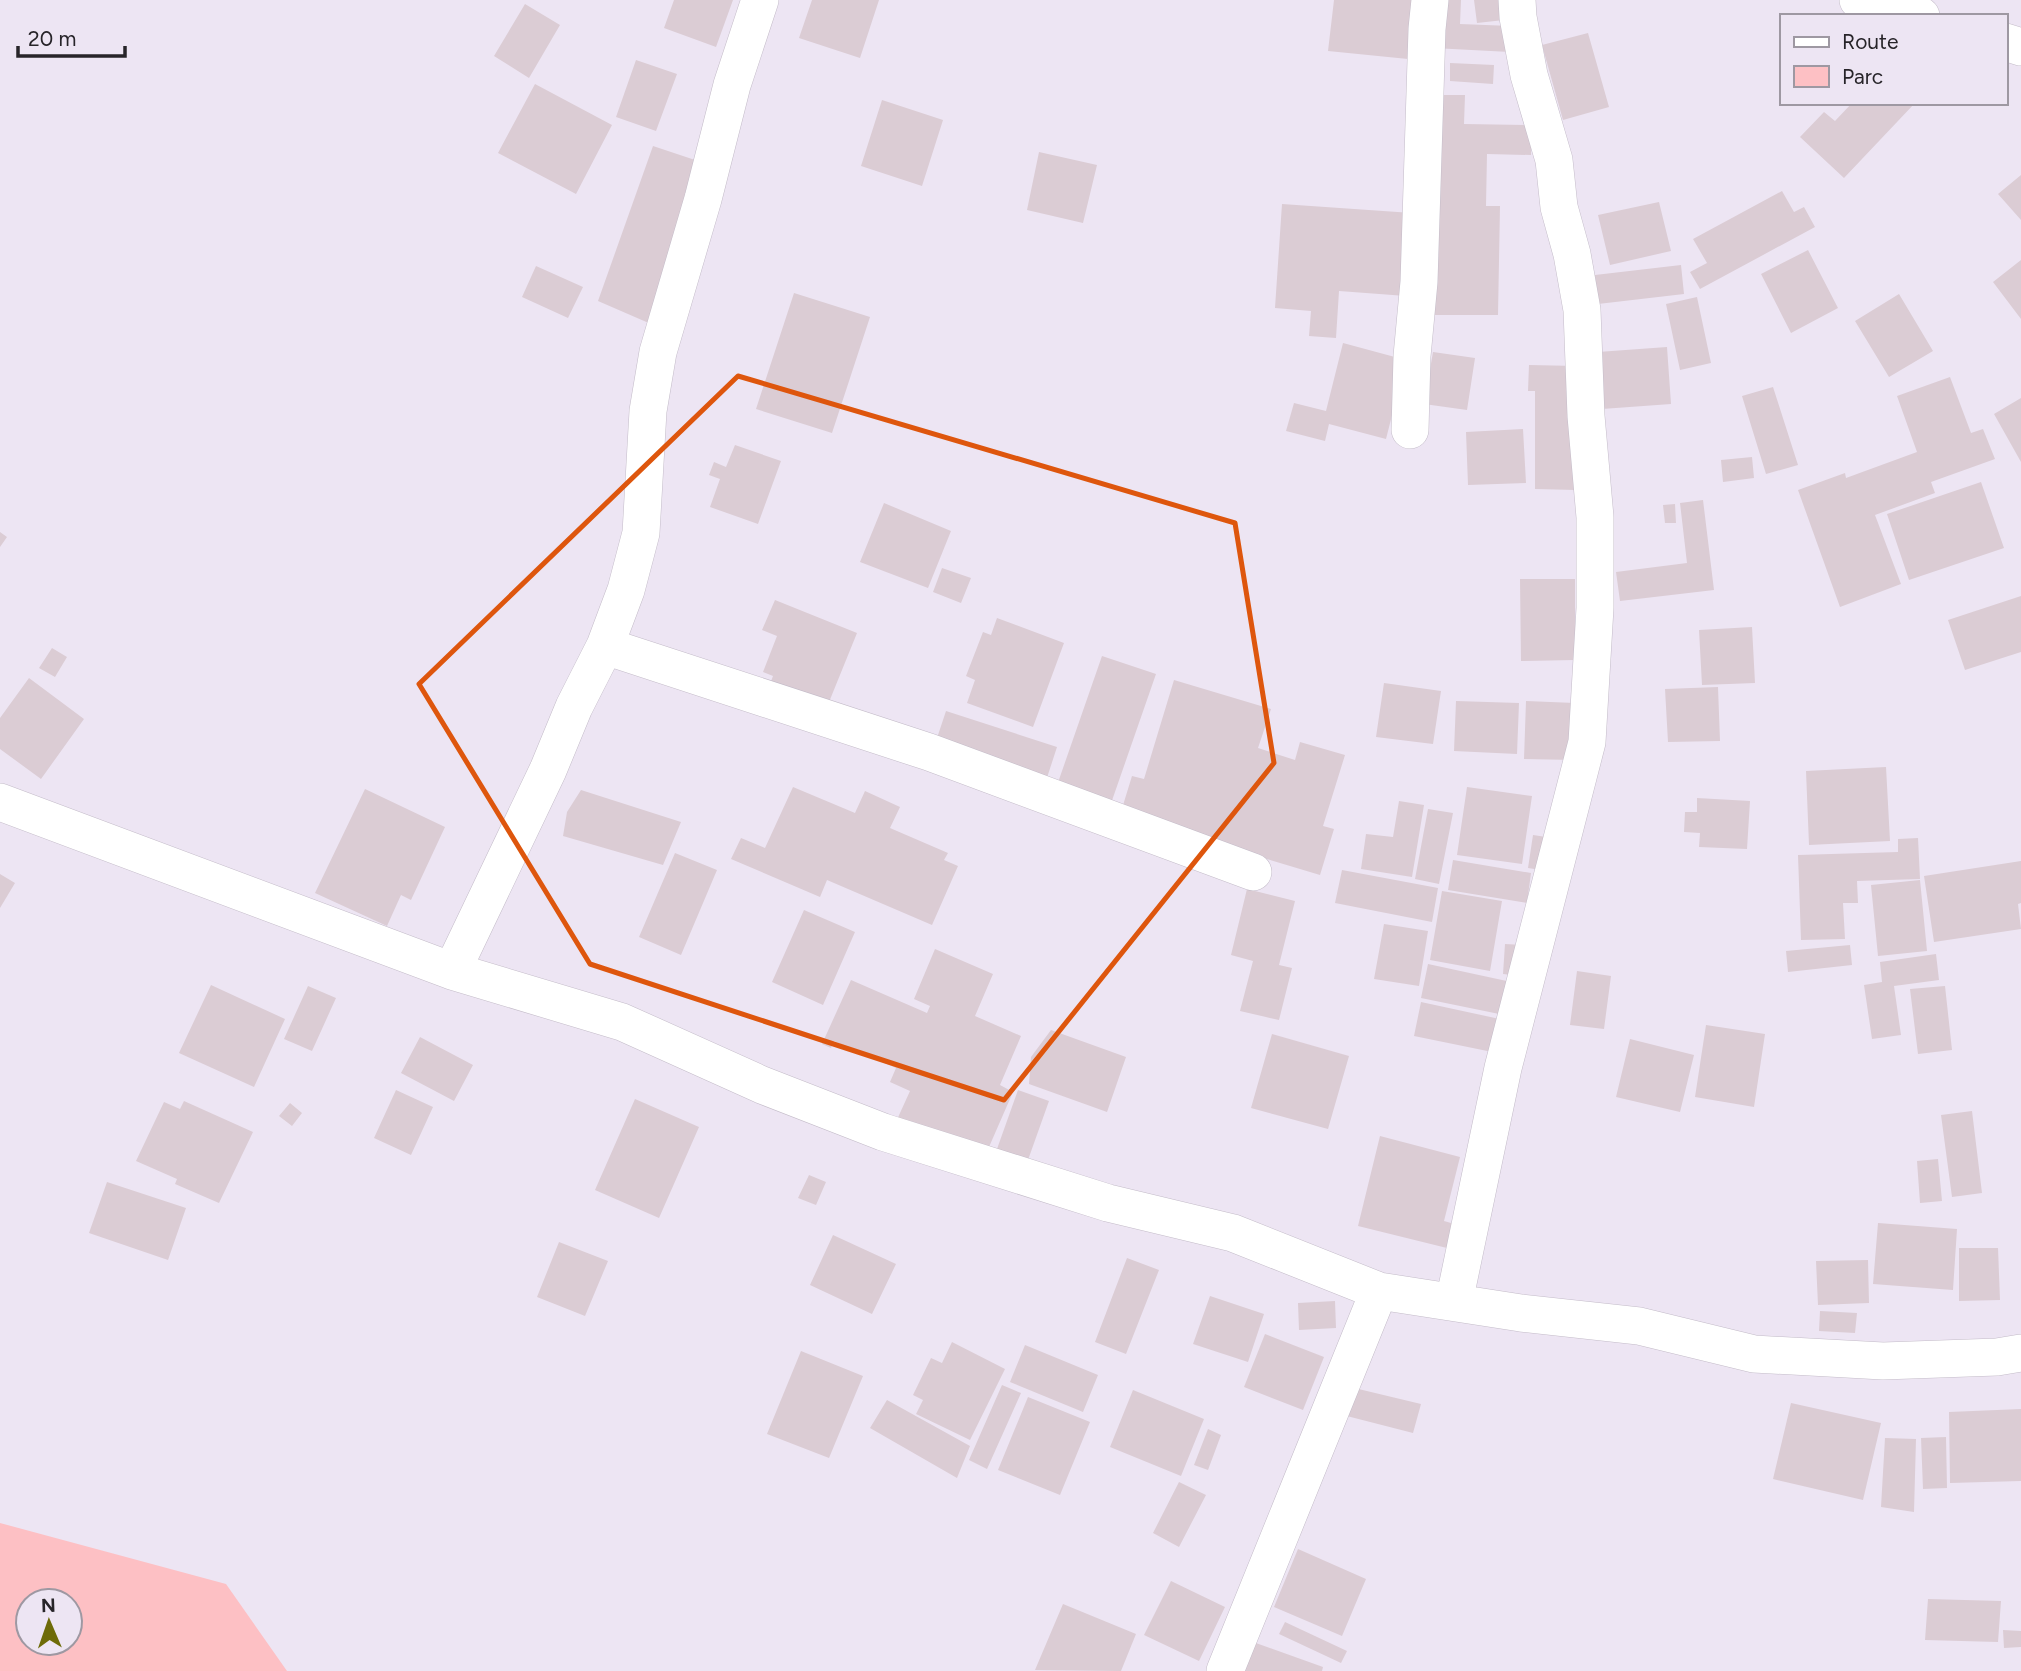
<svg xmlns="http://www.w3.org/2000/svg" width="2021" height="1671" viewBox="0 0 2021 1671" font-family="Figtree,sans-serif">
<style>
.green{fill:#fdc0c4;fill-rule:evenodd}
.building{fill:#dbccd4}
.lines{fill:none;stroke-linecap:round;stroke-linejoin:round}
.street-casing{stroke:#c4bcc9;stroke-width:38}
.street{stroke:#fff;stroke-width:37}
.marked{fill:none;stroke:#de560d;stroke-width:5;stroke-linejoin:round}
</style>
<rect width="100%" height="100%" fill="#ede5f3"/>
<!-- green -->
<path class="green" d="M 0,1523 L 226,1584 L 287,1671 L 0,1671 ZM 28,1601 L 70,1601 L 70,1643 L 28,1643 Z"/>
<!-- building -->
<path class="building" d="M 674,0 L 733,0 L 716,47 L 664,28 Z
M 812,0 L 879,0 L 860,58 L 799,38 Z
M 1334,0 L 1423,0 L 1418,60 L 1328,51 Z
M 1436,0 L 1461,0 L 1460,24 L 1511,26 L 1510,52 L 1433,48 Z
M 1474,0 L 1511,0 L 1513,19 L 1477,23 Z
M 525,4 L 560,25 L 529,78 L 494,56 Z
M 1588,33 L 1609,107 L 1563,120 L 1542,45 Z
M 636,60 L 677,74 L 656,131 L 616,117 Z
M 1450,63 L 1494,65 L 1493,84 L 1450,81 Z
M 535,84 L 612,125 L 576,194 L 498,153 Z
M 1437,95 L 1465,95 L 1464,124 L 1531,125 L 1531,155 L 1487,154 L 1486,206 L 1500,206 L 1498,315 L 1433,315 Z
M 882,100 L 943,120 L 922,186 L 861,166 Z
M 1852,103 L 1915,103 L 1844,178 L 1800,137 L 1824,112 L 1835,121 Z
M 653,146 L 707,164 L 651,324 L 598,301 Z
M 1039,152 L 1097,165 L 1083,223 L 1027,210 Z
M 2021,175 L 2021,220 L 1998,194 Z
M 1782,191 L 1794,212 L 1804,207 L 1815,227 L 1700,289 L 1690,272 L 1707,263 L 1693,239 Z
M 1659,202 L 1671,251 L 1610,265 L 1598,215 Z
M 1282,204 L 1412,213 L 1406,296 L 1339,291 L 1336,338 L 1309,336 L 1311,311 L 1275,308 Z
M 1808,250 L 1838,308 L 1791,333 L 1761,274 Z
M 2021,260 L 2021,319 L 1993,282 Z
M 1681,265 L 1684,294 L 1598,304 L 1595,275 Z
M 536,266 L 583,287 L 568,318 L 522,297 Z
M 794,293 L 870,317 L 832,433 L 756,409 Z
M 1899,294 L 1933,351 L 1889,377 L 1855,321 Z
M 1697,297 L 1711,363 L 1680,370 L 1666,304 Z
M 1343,343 L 1406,360 L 1386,439 L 1329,424 L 1325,441 L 1286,431 L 1294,403 L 1326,411 Z
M 1667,347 L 1671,404 L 1602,409 L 1598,352 Z
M 1433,352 L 1475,358 L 1467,410 L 1424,404 Z
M 1529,365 L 1577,366 L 1576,490 L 1535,489 L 1535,391 L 1528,391 Z
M 1950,377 L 1971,433 L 1983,429 L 1995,459 L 1931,482 L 1935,493 L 1875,515 L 1901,584 L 1840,607 L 1798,490 L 1845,473 L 1846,478 L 1917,452 L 1897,396 Z
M 1773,387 L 1798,465 L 1766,474 L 1742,396 Z
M 2021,398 L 2021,462 L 1994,414 Z
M 1523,429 L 1526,483 L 1468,485 L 1466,432 Z
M 735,445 L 781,461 L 758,524 L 710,507 L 720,479 L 709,475 L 714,462 L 726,467 Z
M 1752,457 L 1754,478 L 1723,482 L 1721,460 Z
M 1981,482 L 2004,548 L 1909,580 L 1887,514 Z
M 1703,500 L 1714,590 L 1620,601 L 1616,572 L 1687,563 L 1680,503 Z
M 884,503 L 951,531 L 928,588 L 860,562 Z
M 1675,504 L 1676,523 L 1665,523 L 1663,505 Z
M 0,532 L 7,537 L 0,547 Z
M 942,568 L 971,578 L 961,603 L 933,592 Z
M 1520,579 L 1575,579 L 1575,660 L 1521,661 Z
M 2021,596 L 2021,652 L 1965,670 L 1948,620 Z
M 775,600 L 857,633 L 827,707 L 770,684 L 773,676 L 763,672 L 777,636 L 762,630 Z
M 997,618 L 1064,643 L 1033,727 L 967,703 L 975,680 L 966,676 L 983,632 L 991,635 Z
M 1752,627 L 1755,683 L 1702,685 L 1699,630 Z
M 52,648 L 67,657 L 55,677 L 39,668 Z
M 1102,656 L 1156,674 L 1108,812 L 1054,794 Z
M 29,678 L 84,719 L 41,779 L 0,749 L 0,718 Z
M 1174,680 L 1271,709 L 1258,748 L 1295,760 L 1300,742 L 1345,755 L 1323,826 L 1334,829 L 1320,875 L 1120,815 L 1132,776 L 1144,779 Z
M 1384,683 L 1441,691 L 1433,744 L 1376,737 Z
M 1718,687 L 1720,741 L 1668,742 L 1665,689 Z
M 1456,701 L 1519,703 L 1517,754 L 1454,751 Z
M 1526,701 L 1575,703 L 1574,760 L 1524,759 Z
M 946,711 L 1057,747 L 1042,793 L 931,756 Z
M 1886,767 L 1890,841 L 1809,845 L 1806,771 Z
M 793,787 L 855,813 L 865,791 L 900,807 L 890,828 L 948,853 L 944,860 L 958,866 L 932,925 L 827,880 L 820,897 L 731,859 L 741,838 L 765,848 Z
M 1467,787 L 1532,796 L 1522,864 L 1457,855 Z
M 365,789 L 445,827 L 411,900 L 401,895 L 387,926 L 315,893 Z
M 581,790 L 681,822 L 663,865 L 563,836 L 567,812 Z
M 1697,798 L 1750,801 L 1747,849 L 1699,847 L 1700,833 L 1684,832 L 1685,812 L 1697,812 Z
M 1399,801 L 1424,805 L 1412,877 L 1361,869 L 1366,834 L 1393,837 Z
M 1428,809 L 1453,813 L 1439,884 L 1415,879 Z
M 1533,835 L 1546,837 L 1541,870 L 1528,868 Z
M 1918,838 L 1920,879 L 1857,881 L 1858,903 L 1843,903 L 1845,939 L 1801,940 L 1798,855 L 1898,852 L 1898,839 Z
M 675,853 L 717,870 L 681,955 L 639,937 Z
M 1453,860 L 1531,873 L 1527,903 L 1448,890 Z
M 2021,861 L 2021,903 L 2018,904 L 2021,929 L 1934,942 L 1924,876 Z
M 1342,870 L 1438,888 L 1432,922 L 1335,903 Z
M 0,874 L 15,883 L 0,908 Z
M 1920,880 L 1927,951 L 1878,956 L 1871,885 Z
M 1247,889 L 1295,901 L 1279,965 L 1292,968 L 1279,1020 L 1240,1011 L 1253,961 L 1231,955 Z
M 1442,891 L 1502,901 L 1490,971 L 1430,960 Z
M 804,910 L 855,932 L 823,1005 L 772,982 Z
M 1384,924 L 1428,931 L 1419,986 L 1374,979 Z
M 1505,944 L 1523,945 L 1521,976 L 1503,974 Z
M 1850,945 L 1852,965 L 1788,972 L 1786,951 Z
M 935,949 L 993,974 L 975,1016 L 1021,1036 L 1000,1085 L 1013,1092 L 982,1163 L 895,1124 L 910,1091 L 890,1082 L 896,1068 L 834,1041 L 831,1048 L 822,1044 L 851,980 L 927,1013 L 930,1006 L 914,999 Z
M 1936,954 L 1939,980 L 1894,986 L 1901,1035 L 1872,1039 L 1864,985 L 1882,982 L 1880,962 Z
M 1428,964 L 1516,983 L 1509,1016 L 1421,998 Z
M 1577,971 L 1611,976 L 1604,1029 L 1570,1025 Z
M 211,985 L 285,1019 L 254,1087 L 179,1053 Z
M 308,986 L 336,998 L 312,1051 L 284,1039 Z
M 1945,986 L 1952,1050 L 1918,1054 L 1910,989 Z
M 1421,1002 L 1509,1021 L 1502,1054 L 1414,1036 Z
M 1706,1025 L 1765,1034 L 1754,1107 L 1695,1097 Z
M 1051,1030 L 1126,1057 L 1107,1112 L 1029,1084 L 1031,1057 Z
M 1272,1034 L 1349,1056 L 1328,1129 L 1251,1108 Z
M 420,1037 L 473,1065 L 454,1101 L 401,1073 Z
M 1630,1039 L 1694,1055 L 1680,1112 L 1616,1097 Z
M 396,1090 L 433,1107 L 411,1155 L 374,1138 Z
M 1018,1090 L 1049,1101 L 1023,1174 L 992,1163 Z
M 635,1099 L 699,1127 L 659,1218 L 595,1190 Z
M 184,1101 L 253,1132 L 219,1203 L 175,1184 L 177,1179 L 136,1161 L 164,1102 L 180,1109 Z
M 290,1103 L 302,1113 L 292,1126 L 279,1116 Z
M 1972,1111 L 1982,1193 L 1952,1197 L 1941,1115 Z
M 1380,1136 L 1460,1157 L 1444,1221 L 1458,1225 L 1451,1249 L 1358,1226 Z
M 1938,1159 L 1942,1201 L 1920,1203 L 1917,1161 Z
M 809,1175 L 826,1182 L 816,1205 L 798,1198 Z
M 107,1182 L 186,1208 L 168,1260 L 89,1233 Z
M 1878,1223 L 1957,1229 L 1953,1290 L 1873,1284 Z
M 833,1235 L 896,1264 L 872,1314 L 810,1285 Z
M 559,1242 L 608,1261 L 585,1316 L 537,1297 Z
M 1959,1248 L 1998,1248 L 2000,1300 L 1959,1301 Z
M 1127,1258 L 1159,1270 L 1126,1354 L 1095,1342 Z
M 1868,1260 L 1869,1303 L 1818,1305 L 1816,1261 Z
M 1210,1296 L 1264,1314 L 1248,1362 L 1193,1344 Z
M 1335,1301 L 1336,1328 L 1299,1330 L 1298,1303 Z
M 1820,1311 L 1857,1313 L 1855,1333 L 1819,1331 Z
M 1265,1334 L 1324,1357 L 1303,1410 L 1244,1387 Z
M 952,1342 L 1005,1369 L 970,1440 L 916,1414 L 923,1400 L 913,1395 L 931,1358 L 942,1363 Z
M 1025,1345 L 1098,1375 L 1083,1412 L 1010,1382 Z
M 801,1351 L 863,1376 L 829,1458 L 767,1434 Z
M 1002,1385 L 1021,1393 L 987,1469 L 969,1460 Z
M 1346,1386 L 1421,1404 L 1413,1433 L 1339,1414 Z
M 1133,1390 L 1204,1419 L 1181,1476 L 1110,1447 Z
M 1028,1397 L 1090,1422 L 1060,1495 L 998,1470 Z
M 887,1400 L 970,1446 L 957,1478 L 870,1428 Z
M 1791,1403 L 1881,1423 L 1863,1500 L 1773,1479 Z
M 2021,1409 L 2021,1481 L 1950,1483 L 1949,1412 Z
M 1208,1429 L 1221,1435 L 1208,1470 L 1194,1465 Z
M 1946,1437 L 1947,1488 L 1923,1489 L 1921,1438 Z
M 1885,1438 L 1916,1439 L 1914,1512 L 1881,1507 Z
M 1179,1482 L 1206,1495 L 1179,1547 L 1153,1533 Z
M 1298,1549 L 1366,1579 L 1342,1636 L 1274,1607 Z
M 1171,1581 L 1225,1607 L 1199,1661 L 1144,1635 Z
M 1928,1599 L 2001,1601 L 1998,1642 L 1925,1640 Z
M 1063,1604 L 1136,1634 L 1121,1671 L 1035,1670 Z
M 1285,1622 L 1347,1651 L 1341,1663 L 1279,1634 Z
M 2003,1630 L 2021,1631 L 2021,1647 L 2004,1648 Z
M 1253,1642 L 1323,1667 L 1322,1671 L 1243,1671 Z"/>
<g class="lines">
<defs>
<path id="street" d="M 1858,0 L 1921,16
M 2005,42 L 2021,47
M 1410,430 L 1412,356 L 1419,282 L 1427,29 L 1430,0
M 605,646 L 929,752 L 1253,872
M 0,802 L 452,971 L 622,1022 L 762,1085 L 883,1132 L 1108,1203 L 1233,1233 L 1379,1291 L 1521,1313 L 1639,1326 L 1754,1354 L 1883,1361 L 1997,1357 L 2021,1353
M 452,971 L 548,770 L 574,707 L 605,646 L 626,590 L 641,533 L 648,411 L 658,352 L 703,199 L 732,85 L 760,0
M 1454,1302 L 1503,1068 L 1587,742 L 1595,608 L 1595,517 L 1586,416 L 1582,310 L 1572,254 L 1559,207 L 1554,160 L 1529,75 L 1518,17 L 1517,0
M 1225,1671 L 1379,1291"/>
</defs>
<!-- street casing -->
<use href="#street" class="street-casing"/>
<!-- street -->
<use href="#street" class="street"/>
</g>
<!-- marked area -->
<path class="marked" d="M 738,376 L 1235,523 L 1274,763 L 1004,1100 L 590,964 L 419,684 Z"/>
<!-- legend -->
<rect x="1780" y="14" width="228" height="91" fill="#ede5f3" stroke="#9e98a2" stroke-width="2"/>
<rect x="1794" y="37" width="35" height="10" fill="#ffffff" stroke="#9e98a2" stroke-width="2"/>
<text x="1842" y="49" font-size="21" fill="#272429">Route</text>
<rect x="1794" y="66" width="35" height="21" fill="#fdc0c4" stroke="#9e98a2" stroke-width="2"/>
<text x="1842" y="84" font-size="21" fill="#272429">Parc</text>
<!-- north arrow -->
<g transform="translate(49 1622) rotate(358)"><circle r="33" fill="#ede5f3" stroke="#9e98a2" stroke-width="2"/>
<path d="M0-5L12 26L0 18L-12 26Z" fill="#6e6b08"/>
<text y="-10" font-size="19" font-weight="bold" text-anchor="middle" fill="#272429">N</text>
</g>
<!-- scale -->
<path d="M18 46v10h107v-10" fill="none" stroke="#272429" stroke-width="3.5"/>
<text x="28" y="46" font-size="21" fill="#272429" stroke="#ede5f3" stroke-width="5" paint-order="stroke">20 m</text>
</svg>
